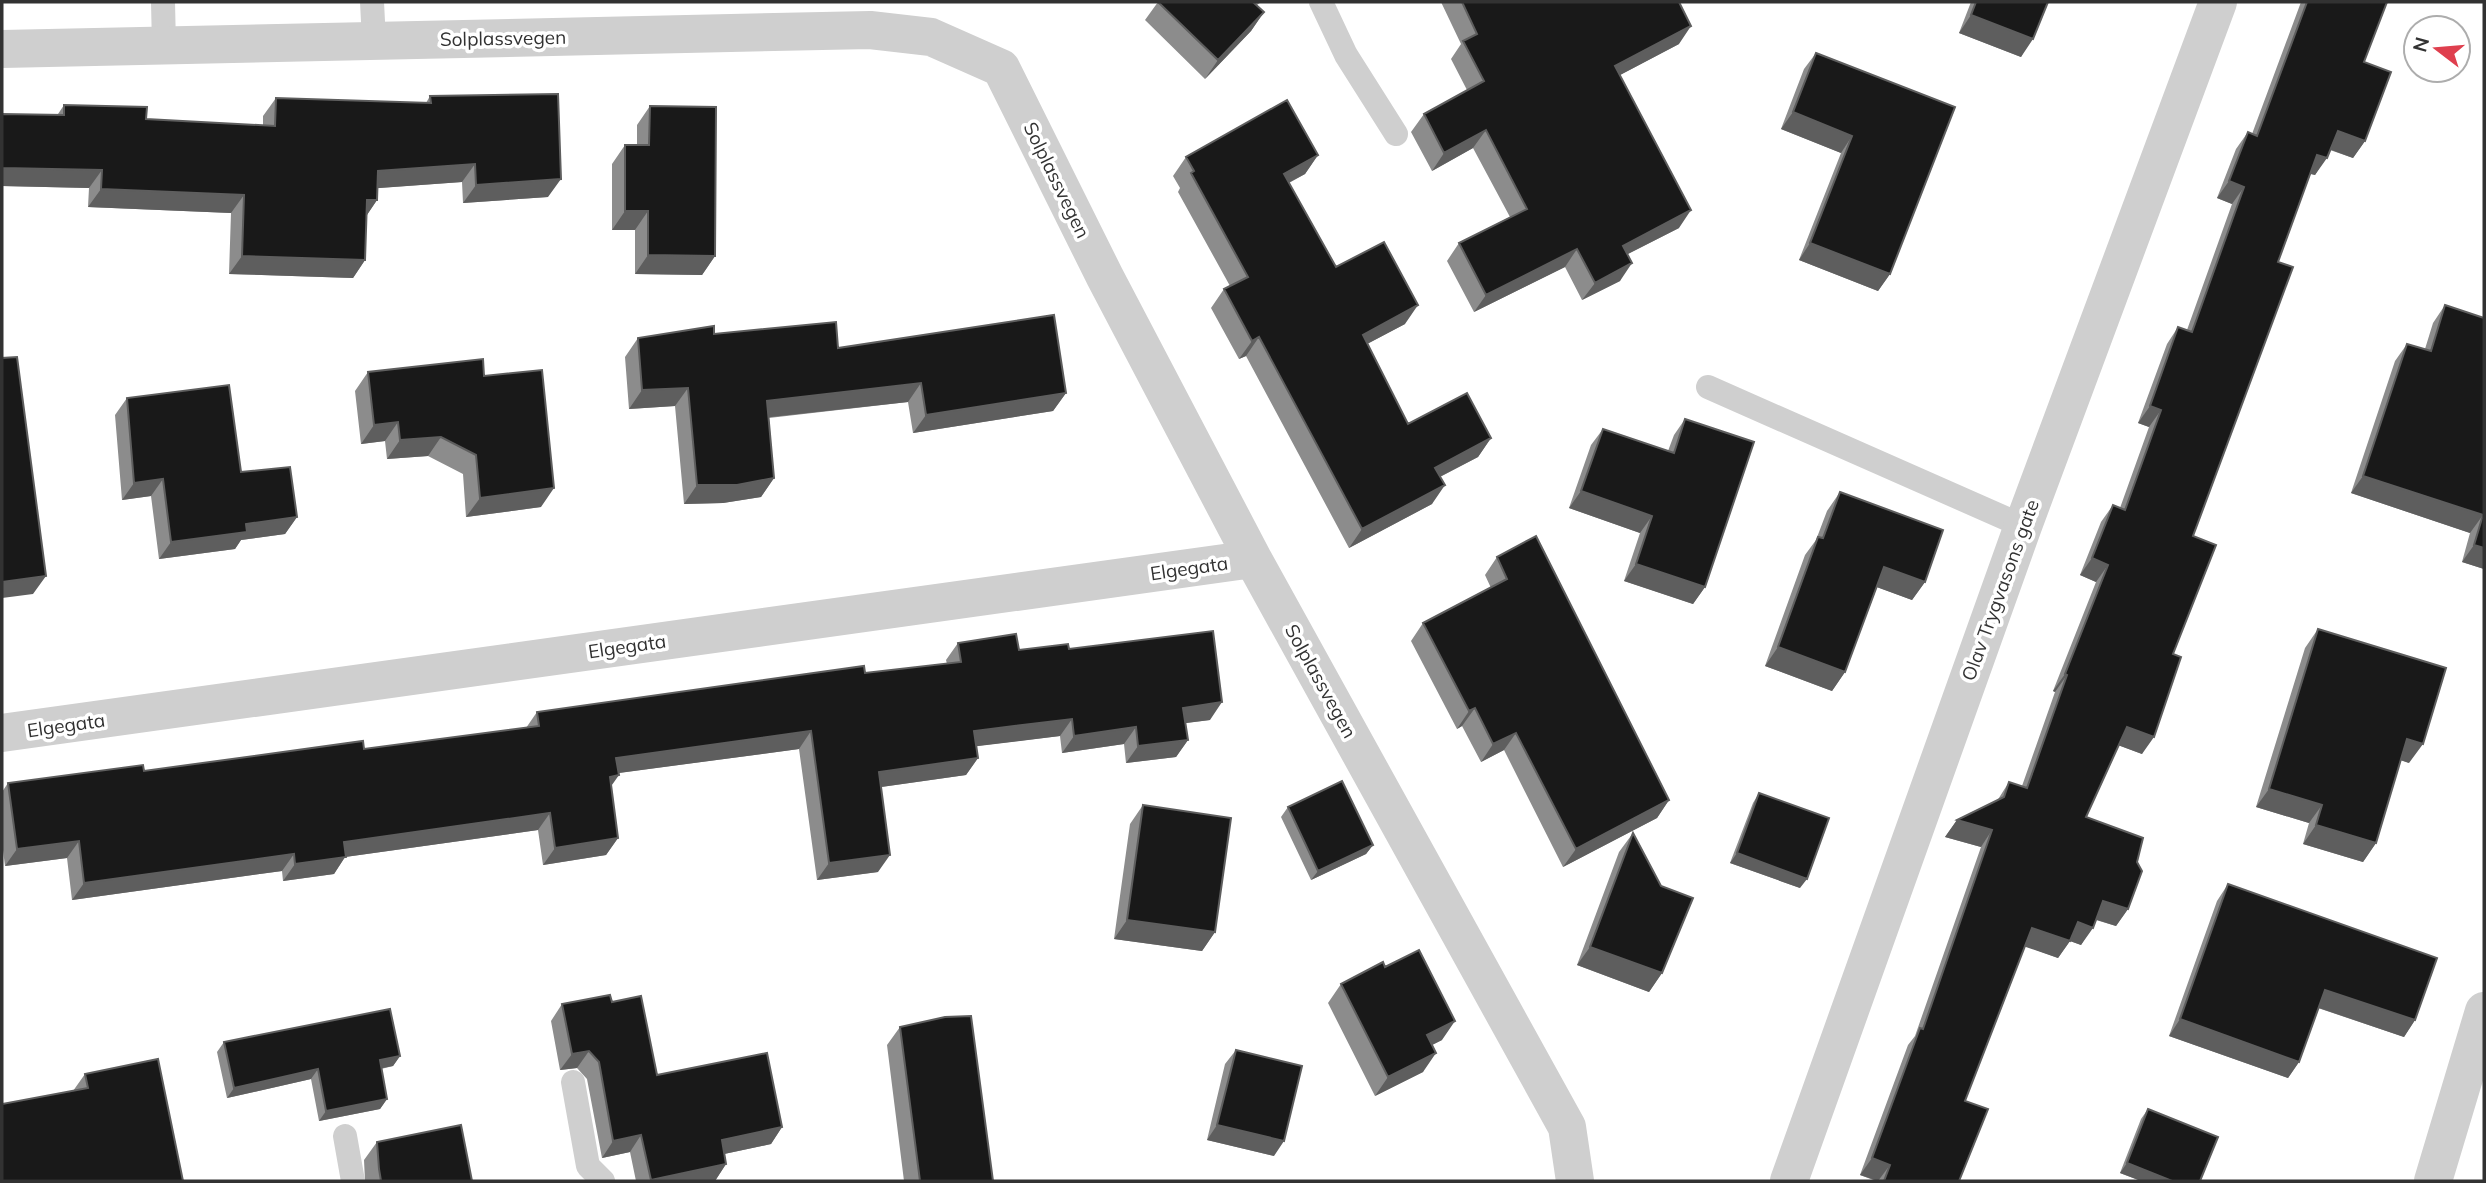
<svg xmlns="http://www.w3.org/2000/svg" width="2486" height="1183" viewBox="0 0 2486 1183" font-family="Mulish,sans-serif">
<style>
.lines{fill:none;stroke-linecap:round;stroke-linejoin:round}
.service{stroke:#cfcfcf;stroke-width:24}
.minor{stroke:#cfcfcf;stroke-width:38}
.wall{fill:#8c8c8c}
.shaded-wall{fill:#5e5e5e}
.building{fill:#191919;stroke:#5e5e5e;stroke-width:2}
.labels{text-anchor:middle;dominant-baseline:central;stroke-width:7;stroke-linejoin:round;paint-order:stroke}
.street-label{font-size:19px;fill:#323232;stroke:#fff}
</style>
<rect width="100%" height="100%" fill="#fff"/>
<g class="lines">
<!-- service -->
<path class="service" d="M 163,2 L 164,46
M 372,2 L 374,41
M 1321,2 L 1346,55 L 1396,134
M 1708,387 L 2023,526
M 573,1082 L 588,1166 L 603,1181
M 345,1136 L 353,1181"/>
<!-- minor -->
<path class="minor" d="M 2,49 L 870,30 L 931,37 L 1001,68 L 1105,277 L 1253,559 L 1567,1127 L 1575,1181
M 2,733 L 1253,559
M 1789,1181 L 2023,526 L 2218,2
M 2433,1181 L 2484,1011"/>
</g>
<!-- wall -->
<path class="wall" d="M 1158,2 L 1261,2 L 1257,5 L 1264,12 L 1251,31 L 1205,79 L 1145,20 Z
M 1441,2 L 1679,2 L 1679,44 L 1620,75 L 1679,228 L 1628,254 L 1620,281 L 1582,300 L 1565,267 L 1474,312 L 1447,261 L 1459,243 L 1510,217 L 1473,148 L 1432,171 L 1411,132 L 1424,114 L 1467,90 L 1451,59 L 1461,44 Z
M 1971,2 L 2048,2 L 2021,57 L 1959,33 Z
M 2301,2 L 2387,2 L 2364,62 L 2365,141 L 2353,158 L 2330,150 L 2315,175 L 2310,174 L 2278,262 L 2193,536 L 2173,654 L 2142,754 L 2118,745 L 2086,817 L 2137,862 L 2128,909 L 2116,926 L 2096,920 L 2081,945 L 2070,941 L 2058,958 L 2025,946 L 1965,1101 L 1959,1181 L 1876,1181 L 1860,1175 L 1908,1045 L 1915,1036 L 1981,847 L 1945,837 L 1957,820 L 1997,801 L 2009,782 L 2022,786 L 2055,692 L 2053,691 L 2096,582 L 2080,575 L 2101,522 L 2113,505 L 2120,508 L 2149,427 L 2138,423 L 2167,344 L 2178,327 L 2187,330 L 2232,204 L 2217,198 L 2236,149 L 2248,132 L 2252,134 Z
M 1816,53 L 1955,107 L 1890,274 L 1878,291 L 1799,260 L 1841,153 L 1781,129 L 1804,69 Z
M 430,96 L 548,197 L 463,203 L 462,182 L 378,188 L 377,200 L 366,216 L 365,260 L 353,278 L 229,274 L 231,213 L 88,207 L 89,188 L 2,186 L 2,114 L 58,114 L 64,105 L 146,119 L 263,126 L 263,116 L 276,98 L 426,103 Z
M 650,106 L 715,256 L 702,275 L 635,274 L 635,230 L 612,230 L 612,164 L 625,145 L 637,145 L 637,125 Z
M 1318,155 L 1305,174 L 1289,183 L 1336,267 L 1405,324 L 1367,344 L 1408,424 L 1491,438 L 1478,457 L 1440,477 L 1432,504 L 1349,548 L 1246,356 L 1239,359 L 1211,308 L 1224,289 L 1230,286 L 1178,192 L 1180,188 L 1173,176 L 1186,157 Z
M 2445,305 L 2484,318 L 2484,569 L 2462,562 L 2470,533 L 2351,493 L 2395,361 L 2407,344 L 2425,349 L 2433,323 Z
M 714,334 L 838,348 L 1066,393 L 1053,411 L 913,433 L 908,402 L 769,418 L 774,478 L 761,497 L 723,503 L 684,504 L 675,406 L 629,409 L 625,357 L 638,338 Z
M 368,372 L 484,376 L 541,507 L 466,517 L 463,474 L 428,456 L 387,459 L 385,441 L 361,444 L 355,391 Z
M 127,398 L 241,472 L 297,517 L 285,534 L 241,540 L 235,549 L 159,559 L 151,496 L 122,500 L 115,415 Z
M 1685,419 L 1705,587 L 1693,604 L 1624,581 L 1640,533 L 1569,508 L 1591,445 L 1603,429 L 1668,451 L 1674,435 Z
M 1840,492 L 1925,582 L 1912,600 L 1877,587 L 1845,672 L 1832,691 L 1765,666 L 1805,555 L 1816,540 L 1827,511 Z
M 1497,557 L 1669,800 L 1657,818 L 1563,867 L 1504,750 L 1481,762 L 1462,726 L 1457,729 L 1411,641 L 1423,623 L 1491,588 L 1485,575 Z
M 2318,629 L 2409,763 L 2401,760 L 2376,843 L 2363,862 L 2303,844 L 2309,823 L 2256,807 L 2305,648 Z
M 958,643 L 1019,650 L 1069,649 L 1210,720 L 1185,723 L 1188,740 L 1176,757 L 1126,763 L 1124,744 L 1062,753 L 1060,736 L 976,746 L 978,758 L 966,775 L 881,787 L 878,872 L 817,880 L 799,749 L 618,773 L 611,785 L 618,838 L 606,855 L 543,865 L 538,830 L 345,857 L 334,874 L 283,881 L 282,871 L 72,900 L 67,858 L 5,866 L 2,842 L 2,792 L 8,783 L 144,771 L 364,749 L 526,728 L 537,712 L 947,664 L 946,660 Z
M 1759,793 L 1800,888 L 1730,863 L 1753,803 Z
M 1143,805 L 1215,932 L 1202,951 L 1114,939 L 1130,824 Z
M 1288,807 L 1373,845 L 1366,854 L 1311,880 L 1281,817 Z
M 1633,833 L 1662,973 L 1649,992 L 1577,965 L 1619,852 Z
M 2228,884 L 2415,1020 L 2404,1037 L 2318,1008 L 2299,1062 L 2288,1078 L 2169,1036 L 2217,901 Z
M 1341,984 L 1442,1040 L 1432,1045 L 1423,1072 L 1375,1096 L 1328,1003 Z
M 612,1002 L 657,1075 L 782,1127 L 771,1144 L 724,1154 L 726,1164 L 715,1181 L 636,1181 L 630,1152 L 602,1158 L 587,1079 L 577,1068 L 560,1070 L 551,1021 L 562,1004 Z
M 900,1027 L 993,1181 L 904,1181 L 887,1045 Z
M 224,1042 L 400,1056 L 393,1066 L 381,1069 L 387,1099 L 380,1109 L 319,1121 L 311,1079 L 227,1098 L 217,1052 Z
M 1236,1050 L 1274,1156 L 1207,1140 L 1225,1064 Z
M 85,1074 L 183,1181 L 73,1091 Z
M 2148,1109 L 2200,1181 L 2141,1181 L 2120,1173 L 2141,1119 Z
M 377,1142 L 472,1181 L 365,1181 L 364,1160 Z"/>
<!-- shaded-wall -->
<path class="shaded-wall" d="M 1264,12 L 1251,31 L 1205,79 L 1218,60 Z
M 1971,15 L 2033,39 L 2021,57 L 1959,33 Z
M 1691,26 L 1679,44 L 1603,84 L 1615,66 Z
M 1793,112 L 1852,136 L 1841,153 L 1781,129 Z
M 1486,130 L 1473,148 L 1432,171 L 1444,153 Z
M 2338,131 L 2365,141 L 2353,158 L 2326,148 Z
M 1318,155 L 1305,174 L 1271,192 L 1284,174 Z
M 2317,155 L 2327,158 L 2315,175 L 2305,172 Z
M 475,164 L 462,182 L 366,189 L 378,171 Z
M 2,168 L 102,170 L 89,188 L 2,186 Z
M 561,179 L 548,197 L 463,203 L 476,185 Z
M 2229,181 L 2244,187 L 2232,204 L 2217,198 Z
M 101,189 L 244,195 L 231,213 L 88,207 Z
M 367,200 L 377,200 L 365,218 Z
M 1691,210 L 1679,228 L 1610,263 L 1623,246 Z
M 625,211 L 648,211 L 635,230 L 612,230 Z
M 1810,243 L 1890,274 L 1878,291 L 1799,260 Z
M 1577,249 L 1565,267 L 1474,312 L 1486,295 Z
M 648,255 L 715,256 L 702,275 L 635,274 Z
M 242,256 L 365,260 L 353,278 L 229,274 Z
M 1632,263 L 1620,281 L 1582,300 L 1595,283 Z
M 1418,305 L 1405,324 L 1350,353 L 1363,335 Z
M 1259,337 L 1246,356 L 1239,359 L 1252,341 Z
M 921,383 L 908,402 L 754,419 L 767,401 Z
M 688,388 L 675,406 L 629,409 L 642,390 Z
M 1066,393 L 1053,411 L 913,433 L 926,415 Z
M 2150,406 L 2161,410 L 2149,427 L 2138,423 Z
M 398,422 L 385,441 L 361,444 L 374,425 Z
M 441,437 L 428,456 L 387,459 L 400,440 Z
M 1491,438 L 1478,457 L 1422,486 L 1435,468 Z
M 2363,476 L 2483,515 L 2470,533 L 2351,493 Z
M 774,478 L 761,497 L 723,503 L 684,504 L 697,485 Z
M 163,479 L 151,496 L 122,500 L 134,483 Z
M 1445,485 L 1432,504 L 1349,548 L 1362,529 Z
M 554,488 L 541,507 L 466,517 L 480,498 Z
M 1581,491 L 1652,516 L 1640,533 L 1569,508 Z
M 297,517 L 285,534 L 241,540 L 235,549 L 159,559 L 171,542 L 246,524 Z
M 2474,545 L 2484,548 L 2484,569 L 2462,562 Z
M 2092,558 L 2108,565 L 2096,582 L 2080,575 Z
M 1636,564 L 1705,587 L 1693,604 L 1624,581 Z
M 1884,567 L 1925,582 L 1912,600 L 1871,585 Z
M 46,576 L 33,594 L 2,598 L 2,582 Z
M 1778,647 L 1845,672 L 1832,691 L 1765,666 Z
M 2065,674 L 2067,675 L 2055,692 L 2053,691 Z
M 1222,702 L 1210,720 L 1171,725 L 1183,708 Z
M 1475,708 L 1462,726 L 1457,729 L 1469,711 Z
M 1072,719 L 1060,736 L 962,748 L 974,731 Z
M 1136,727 L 1124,744 L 1062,753 L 1074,736 Z
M 2127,727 L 2154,737 L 2142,754 L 2115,744 Z
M 811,731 L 799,749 L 604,775 L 616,758 Z
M 1516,733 L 1504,750 L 1481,762 L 1493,744 Z
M 2407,739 L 2423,744 L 2409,763 L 2394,758 Z
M 1188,740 L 1176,757 L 1126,763 L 1138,746 Z
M 978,758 L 966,775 L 867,789 L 879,772 Z
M 619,775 L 607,792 L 610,777 Z
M 2269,789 L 2322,805 L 2309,823 L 2256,807 Z
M 1669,800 L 1657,818 L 1563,867 L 1576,849 Z
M 550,813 L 538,830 L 345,857 L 334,874 L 283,881 L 295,864 L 344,842 Z
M 1957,820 L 1992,830 L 1981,847 L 1945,837 Z
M 2316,825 L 2376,843 L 2363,862 L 2303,844 Z
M 618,838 L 606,855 L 543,865 L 555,848 Z
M 79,841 L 67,858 L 5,866 L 17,849 Z
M 1373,845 L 1366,854 L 1311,880 L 1318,871 Z
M 1737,853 L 1807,879 L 1800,888 L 1730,863 Z
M 294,854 L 282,871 L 72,900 L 84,883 Z
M 890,855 L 878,872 L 817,880 L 829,863 Z
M 2103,901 L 2128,909 L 2116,926 L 2091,918 Z
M 1127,920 L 1215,932 L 1202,951 L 1114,939 Z
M 2078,922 L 2093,928 L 2081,945 L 2070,941 L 2058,958 L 2020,945 L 2032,928 Z
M 1590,947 L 1662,973 L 1649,992 L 1577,965 Z
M 2325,990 L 2415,1020 L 2404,1037 L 2313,1006 Z
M 2180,1019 L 2299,1062 L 2288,1078 L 2169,1036 Z
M 1455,1021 L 1442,1040 L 1414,1054 L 1427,1035 Z
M 589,1051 L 577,1068 L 560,1070 L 572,1054 Z
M 1436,1053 L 1423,1072 L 1375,1096 L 1388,1077 Z
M 400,1056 L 393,1066 L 373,1070 L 380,1060 Z
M 318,1069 L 311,1079 L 227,1098 L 234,1088 Z
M 387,1099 L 380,1109 L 319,1121 L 326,1111 Z
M 1217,1125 L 1284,1141 L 1274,1156 L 1207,1140 Z
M 782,1127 L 771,1144 L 710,1157 L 722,1140 Z
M 641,1135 L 630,1152 L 602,1158 L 613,1141 Z
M 1872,1158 L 1890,1165 L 1878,1181 L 1860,1175 Z
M 2127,1163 L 2172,1181 L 2141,1181 L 2120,1173 Z
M 726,1164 L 715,1181 L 650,1181 L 651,1180 Z"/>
<!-- building -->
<path class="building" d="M 1158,2 L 1255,2 L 1254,3 L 1264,12 L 1218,60 Z
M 1462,2 L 1679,2 L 1691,26 L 1615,66 L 1691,210 L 1623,246 L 1632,263 L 1595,283 L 1577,249 L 1486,295 L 1459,243 L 1527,209 L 1486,130 L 1444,153 L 1424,114 L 1484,81 L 1463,41 L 1477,34 Z
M 1976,2 L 2048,2 L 2033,39 L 1971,15 Z
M 2307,2 L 2387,2 L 2364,62 L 2391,72 L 2365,141 L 2338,131 L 2327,158 L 2317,155 L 2278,262 L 2293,267 L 2193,536 L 2216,545 L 2173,654 L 2181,657 L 2154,737 L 2127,727 L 2086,817 L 2143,838 L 2137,862 L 2142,871 L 2128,909 L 2103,901 L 2093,928 L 2078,922 L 2070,941 L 2032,928 L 1965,1101 L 1988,1109 L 1959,1181 L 1884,1181 L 1890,1165 L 1872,1158 L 1920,1028 L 1923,1029 L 1992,830 L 1957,820 L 2004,797 L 2009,782 L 2027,788 L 2067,675 L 2065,674 L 2108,565 L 2092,558 L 2113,505 L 2125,510 L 2161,410 L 2150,406 L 2178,327 L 2192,332 L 2244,187 L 2229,181 L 2248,132 L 2257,136 Z
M 1816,53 L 1955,107 L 1890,274 L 1810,243 L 1852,136 L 1793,112 Z
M 558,94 L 561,179 L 476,185 L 475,164 L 378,171 L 377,200 L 367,200 L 365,260 L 242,256 L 244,195 L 101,189 L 102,170 L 2,168 L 2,114 L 64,115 L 64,105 L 147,107 L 146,119 L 275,126 L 276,98 L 431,103 L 430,96 Z
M 1287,100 L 1318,155 L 1284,174 L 1336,267 L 1384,242 L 1418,305 L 1363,335 L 1408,424 L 1467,393 L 1491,438 L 1435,468 L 1445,485 L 1362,529 L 1259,337 L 1252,341 L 1224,289 L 1248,277 L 1191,173 L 1194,171 L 1186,157 Z
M 650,106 L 716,107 L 715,256 L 648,255 L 648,211 L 625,211 L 625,145 L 649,145 Z
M 2445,305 L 2484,318 L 2484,548 L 2474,545 L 2483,515 L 2363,476 L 2407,344 L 2431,351 Z
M 1054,315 L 1066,393 L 926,415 L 921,383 L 767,401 L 774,478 L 737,485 L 697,485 L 688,388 L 642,390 L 638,338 L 714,326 L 714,334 L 836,322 L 838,348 Z
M 17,357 L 46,576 L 2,582 L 2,358 Z
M 483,359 L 484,376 L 542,370 L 554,488 L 480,498 L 476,455 L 441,437 L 400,440 L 398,422 L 374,425 L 368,372 Z
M 229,385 L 241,472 L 290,467 L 297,517 L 246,524 L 247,532 L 171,542 L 163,479 L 134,483 L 127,398 Z
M 1685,419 L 1754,442 L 1705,587 L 1636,564 L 1652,516 L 1581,491 L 1603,429 L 1674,453 Z
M 1840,492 L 1943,530 L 1925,582 L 1884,567 L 1845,672 L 1778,647 L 1818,537 L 1823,538 Z
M 1536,536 L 1669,800 L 1576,849 L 1516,733 L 1493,744 L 1475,708 L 1469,711 L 1423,623 L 1507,579 L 1497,557 Z
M 2318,629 L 2446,668 L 2423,744 L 2407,739 L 2376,843 L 2316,825 L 2322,805 L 2269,789 Z
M 1213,631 L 1222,702 L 1183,708 L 1188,740 L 1138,746 L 1136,727 L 1074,736 L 1072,719 L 974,731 L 978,758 L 879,772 L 890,855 L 829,863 L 811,731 L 616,758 L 619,775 L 610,777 L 618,838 L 555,848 L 550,813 L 344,842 L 346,857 L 295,864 L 294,854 L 84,883 L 79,841 L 17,849 L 8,783 L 143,765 L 144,771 L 363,741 L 364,749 L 539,726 L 537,712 L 864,666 L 865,673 L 961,662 L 958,643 L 1016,634 L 1019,650 L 1068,644 L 1069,649 Z
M 1342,781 L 1373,845 L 1318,871 L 1288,807 Z
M 1759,793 L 1829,818 L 1807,879 L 1737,853 Z
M 1143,805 L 1231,818 L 1215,932 L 1127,920 Z
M 1633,833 L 1661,886 L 1693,898 L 1662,973 L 1590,947 Z
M 2228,884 L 2437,958 L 2415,1020 L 2325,990 L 2299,1062 L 2180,1019 Z
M 1419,950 L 1455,1021 L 1427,1035 L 1436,1053 L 1388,1077 L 1341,984 L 1383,962 L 1385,967 Z
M 610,995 L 612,1002 L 641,996 L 657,1075 L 767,1053 L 782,1127 L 722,1140 L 726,1164 L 651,1180 L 641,1135 L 613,1141 L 599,1062 L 589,1051 L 572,1054 L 562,1004 Z
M 390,1009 L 400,1056 L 380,1060 L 387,1099 L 326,1111 L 318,1069 L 234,1088 L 224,1042 Z
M 971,1016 L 993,1181 L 920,1181 L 900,1027 L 945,1017 Z
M 1236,1050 L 1302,1066 L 1284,1141 L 1217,1125 Z
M 158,1059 L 183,1181 L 2,1181 L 2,1104 L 88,1088 L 85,1074 Z
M 2148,1109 L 2218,1137 L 2200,1181 L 2172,1181 L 2127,1163 Z
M 461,1125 L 472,1181 L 381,1181 L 379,1169 L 377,1142 Z"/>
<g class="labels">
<!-- street labels -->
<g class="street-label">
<text transform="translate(503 38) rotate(-1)">Solplassvegen</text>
<text transform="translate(1057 180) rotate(64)">Solplassvegen</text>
<text transform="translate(1189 568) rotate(-8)">Elgegata</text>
<text transform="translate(2000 590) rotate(-70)">Olav Trygvasons gate</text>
<text transform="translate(627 646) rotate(-8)">Elgegata</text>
<text transform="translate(1321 681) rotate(61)">Solplassvegen</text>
<text transform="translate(66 725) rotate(-8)">Elgegata</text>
</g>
</g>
<!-- border -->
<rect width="2486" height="1183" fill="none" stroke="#323232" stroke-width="7"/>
<!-- north arrow -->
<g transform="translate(2437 49) rotate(286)"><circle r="33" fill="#ffffff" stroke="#adadad" stroke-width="2"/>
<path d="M0-5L12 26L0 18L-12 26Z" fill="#df3f4e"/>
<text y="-10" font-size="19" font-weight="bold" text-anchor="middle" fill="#323232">N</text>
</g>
</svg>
